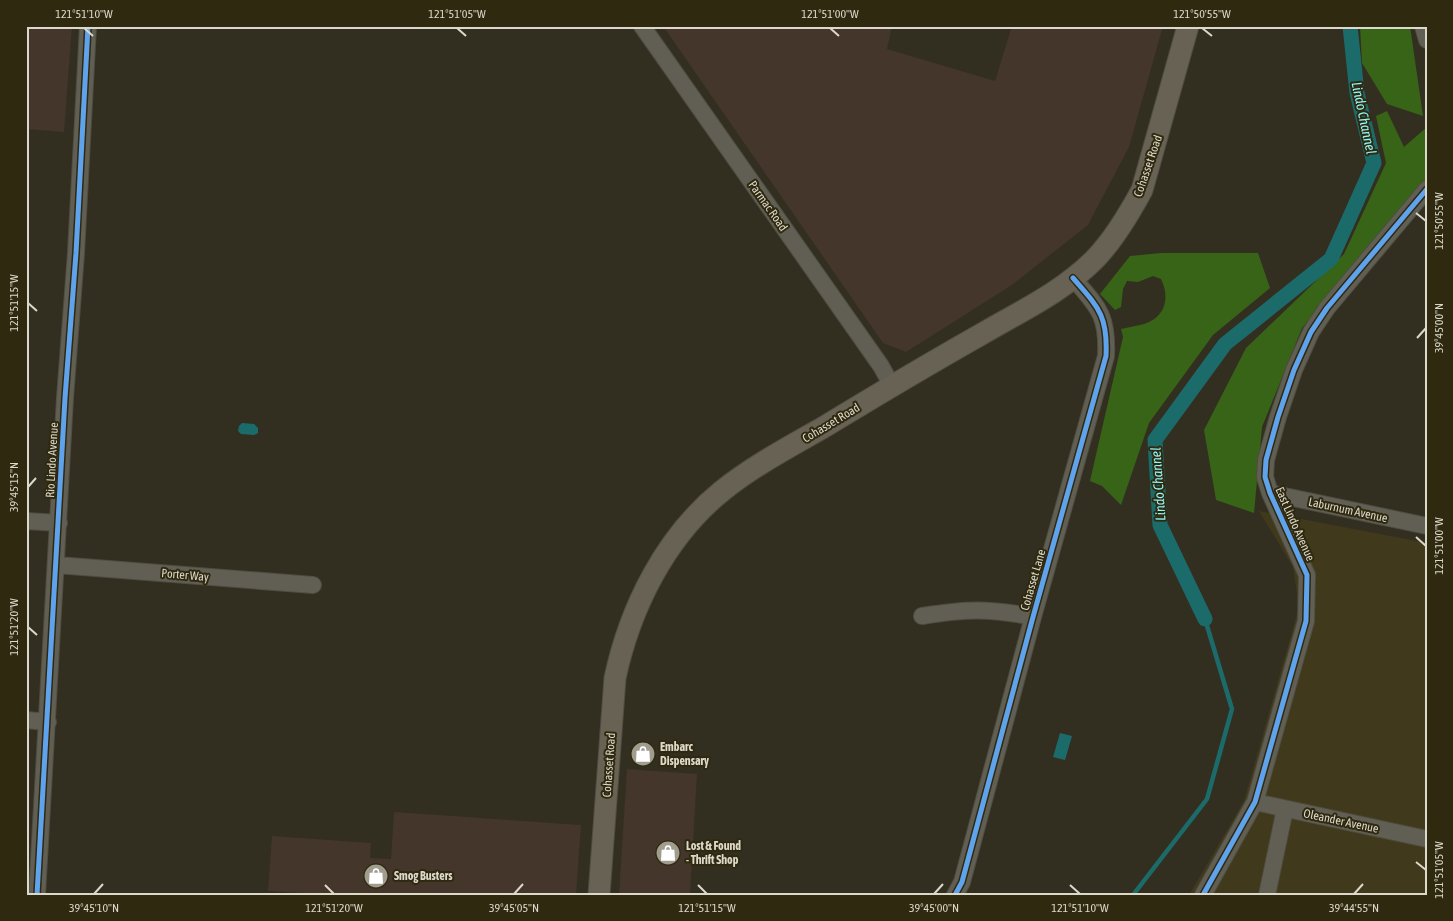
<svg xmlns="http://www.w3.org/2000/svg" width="1453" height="921" viewBox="0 0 1453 921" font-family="'Asap Condensed',sans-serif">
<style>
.commercial{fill:#44362a}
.built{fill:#41391b}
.forest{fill:#376416}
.water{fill:#1c6b6b}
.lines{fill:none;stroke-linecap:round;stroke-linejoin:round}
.stream{stroke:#1c6b6b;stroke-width:4.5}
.canal{stroke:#1c6b6b;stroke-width:15}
.minor-casing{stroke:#4f4d41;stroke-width:18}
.major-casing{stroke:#4f4d41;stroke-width:23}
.minor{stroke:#615f54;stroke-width:16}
.major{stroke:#686254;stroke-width:21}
.cycleway-casing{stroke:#2f2910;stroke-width:8}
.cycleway{stroke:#60a3ed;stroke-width:5}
.ticks{fill:none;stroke:#dcd8ca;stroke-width:2}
.labels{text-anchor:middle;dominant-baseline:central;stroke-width:4;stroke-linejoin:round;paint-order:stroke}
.street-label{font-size:12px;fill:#dcd8ca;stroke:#2f2910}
.poi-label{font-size:12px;font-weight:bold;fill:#dcd8ca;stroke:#2f2910;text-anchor:start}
.water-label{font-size:14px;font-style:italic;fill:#91f7f9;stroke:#2f2910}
.neatline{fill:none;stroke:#dcd8ca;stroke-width:2}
.ticks-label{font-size:12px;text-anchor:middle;fill:#dcd8ca}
</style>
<rect width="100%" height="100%" fill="#322f21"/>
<!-- commercial -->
<path class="commercial" d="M 26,26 L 72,26 L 64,132 L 26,129 Z
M 663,26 L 892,26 L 887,49 L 995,81 L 1012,26 L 1163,26 L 1129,147 L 1088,225 L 1012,285 L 906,352 L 883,343 Z
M 627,769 L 697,774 L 690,895 L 619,895 Z
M 394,812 L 581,825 L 576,895 L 303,895 L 303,893 L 268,891 L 272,836 L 371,843 L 370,858 L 391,859 Z"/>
<!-- built -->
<path class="built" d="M 1259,511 L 1427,543 L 1427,895 L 1189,895 L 1244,801 L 1299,607 L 1293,567 Z"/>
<!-- forest -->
<path class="forest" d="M 1360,26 L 1410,26 L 1423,116 L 1387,104 L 1362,63 Z
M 1387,111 L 1404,147 L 1427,127 L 1427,178 L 1386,229 L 1302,328 L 1262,427 L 1254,513 L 1216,500 L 1204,430 L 1246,348 L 1344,254 L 1386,163 L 1376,116 Z
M 1161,253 L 1258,253 L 1270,288 L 1213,335 L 1149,423 L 1121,505 L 1102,486 L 1090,481 L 1123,337 L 1121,329 C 1129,327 1137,326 1144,324 C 1166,317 1170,297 1161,279 L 1153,276 L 1138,282 L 1127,281 L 1123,289 L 1121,307 L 1115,310 L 1100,294 L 1130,256 Z"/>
<!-- water -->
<path class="water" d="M 242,423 L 254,424 L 258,428 L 258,433 L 254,435 L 241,434 L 238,431 L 239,426 Z
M 1060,733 L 1072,736 L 1065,760 L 1053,757 Z"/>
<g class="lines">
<!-- stream -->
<path class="stream" d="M 1133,895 L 1207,799 L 1232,709 L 1205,619"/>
<!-- canal -->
<path class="canal" d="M 1205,619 L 1160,525 L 1155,440 L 1225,344 L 1331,259 L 1374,163 L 1357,93 L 1350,26"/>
<defs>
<path id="minor" d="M 642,26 L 881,366 L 892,386
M 1423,26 L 1427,40
M 1270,493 L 1427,526
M 26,521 L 59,523
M 57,565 L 313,585
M 922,616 C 966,609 989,608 1033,617
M 26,720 L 48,722
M 1255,802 L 1427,839
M 37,895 L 65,398 L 76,253 L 88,26
M 955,895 L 962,882 L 1033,617 L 1106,356 C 1108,315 1098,307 1073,278
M 1203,895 L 1255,802 L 1306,621 L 1307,575 L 1270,493 L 1265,477 L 1266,460 L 1278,417 L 1294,370 L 1311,332 L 1327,308 L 1427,189
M 1267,895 L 1285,809"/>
<path id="major" d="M 599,895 L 615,678 C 630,608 665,537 722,491 C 753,466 789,447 824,427 C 875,396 927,365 980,335 C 1019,312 1063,292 1096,258 C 1115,238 1129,214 1142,190 L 1188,26"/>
</defs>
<!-- minor casing -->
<use href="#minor" class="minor-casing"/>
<!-- major casing -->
<use href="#major" class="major-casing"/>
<!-- minor -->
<use href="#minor" class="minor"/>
<!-- major -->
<use href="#major" class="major"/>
<defs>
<path id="cycleway" d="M 37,895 L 65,398 L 76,253 L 88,26
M 955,895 L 962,882 L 1033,617 L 1106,356 C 1108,315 1098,307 1073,278
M 1203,895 L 1255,802 L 1306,621 L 1307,575 L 1270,493 L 1265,477 L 1266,460 L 1278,417 L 1294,370 L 1311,332 L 1327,308 L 1427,189"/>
</defs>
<!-- cycleway casing -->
<use href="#cycleway" class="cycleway-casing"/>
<!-- cycleway -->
<use href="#cycleway" class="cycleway"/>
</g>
<!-- ticks -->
<path class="ticks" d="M 84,28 L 93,36M 457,28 L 466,36M 830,28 L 839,36M 1202,28 L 1212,36M 1416,213 L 1426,221M 28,303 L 37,311M 1417,338 L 1426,328M 28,487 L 36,478M 1416,537 L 1426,546M 28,627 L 37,635M 1416,862 L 1426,870M 325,885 L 334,894M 698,885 L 707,894M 1070,885 L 1080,894M 94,894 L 103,884M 514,894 L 523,884M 934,894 L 943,884M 1354,894 L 1363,884"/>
<!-- icons -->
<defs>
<symbol id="shop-disc" viewBox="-11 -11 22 22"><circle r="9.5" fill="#a09d8f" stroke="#2f2910"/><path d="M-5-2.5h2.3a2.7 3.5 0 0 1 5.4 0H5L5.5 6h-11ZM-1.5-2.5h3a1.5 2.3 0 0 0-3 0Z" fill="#fff"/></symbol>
</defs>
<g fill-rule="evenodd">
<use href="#shop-disc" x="629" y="740" width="28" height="28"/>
<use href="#shop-disc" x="654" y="839" width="28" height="28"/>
<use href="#shop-disc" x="362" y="862" width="28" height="28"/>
</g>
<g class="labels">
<!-- street labels -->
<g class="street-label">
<text transform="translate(1148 166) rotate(-71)">Cohasset Road</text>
<text transform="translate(768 206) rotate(55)">Parmac Road</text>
<text transform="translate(831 423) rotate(-31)">Cohasset Road</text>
<text transform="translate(52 460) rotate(-87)">Rio Lindo Avenue</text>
<text transform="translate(1348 510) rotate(12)">Laburnum Avenue</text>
<text transform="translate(1295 524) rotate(66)">East Lindo Avenue</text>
<text transform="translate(185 575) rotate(5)">Porter Way</text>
<text transform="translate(1033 580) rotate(-74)">Cohasset Lane</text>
<text transform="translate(609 765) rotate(-86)">Cohasset Road</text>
<text transform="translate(1341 821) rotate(12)">Oleander Avenue</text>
</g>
<!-- poi labels -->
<g class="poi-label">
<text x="660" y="747">Embarc<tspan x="660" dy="14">Dispensary</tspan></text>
<text x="686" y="846">Lost &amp; Found<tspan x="686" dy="14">- Thrift Shop</tspan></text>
<text x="394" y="876">Smog Busters</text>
</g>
<!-- water labels -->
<g class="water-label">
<text transform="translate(1364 118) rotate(78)">Lindo Channel</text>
<text transform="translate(1158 484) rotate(-94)">Lindo Channel</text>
</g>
</g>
<!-- border -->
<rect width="1453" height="921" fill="none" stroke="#2f2910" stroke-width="55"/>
<rect x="28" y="28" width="1398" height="866" class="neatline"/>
<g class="ticks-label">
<text x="84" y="18">121°51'10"W</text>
<text x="457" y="18">121°51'05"W</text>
<text x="830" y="18">121°51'00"W</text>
<text x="1202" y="18">121°50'55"W</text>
<text transform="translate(1439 221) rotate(-90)" y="4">121°50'55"W</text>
<text transform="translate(14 303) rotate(-90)" y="4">121°51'15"W</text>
<text transform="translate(1439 328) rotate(-90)" y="4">39°45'00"N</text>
<text transform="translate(14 487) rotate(-90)" y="4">39°45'15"N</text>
<text transform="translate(1439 546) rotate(-90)" y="4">121°51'00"W</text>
<text transform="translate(14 627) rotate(-90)" y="4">121°51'20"W</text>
<text transform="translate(1439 870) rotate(-90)" y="4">121°51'05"W</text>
<text x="94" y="912">39°45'10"N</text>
<text x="334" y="912">121°51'20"W</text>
<text x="514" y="912">39°45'05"N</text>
<text x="707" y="912">121°51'15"W</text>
<text x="934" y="912">39°45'00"N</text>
<text x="1080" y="912">121°51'10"W</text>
<text x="1354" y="912">39°44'55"N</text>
</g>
</svg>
